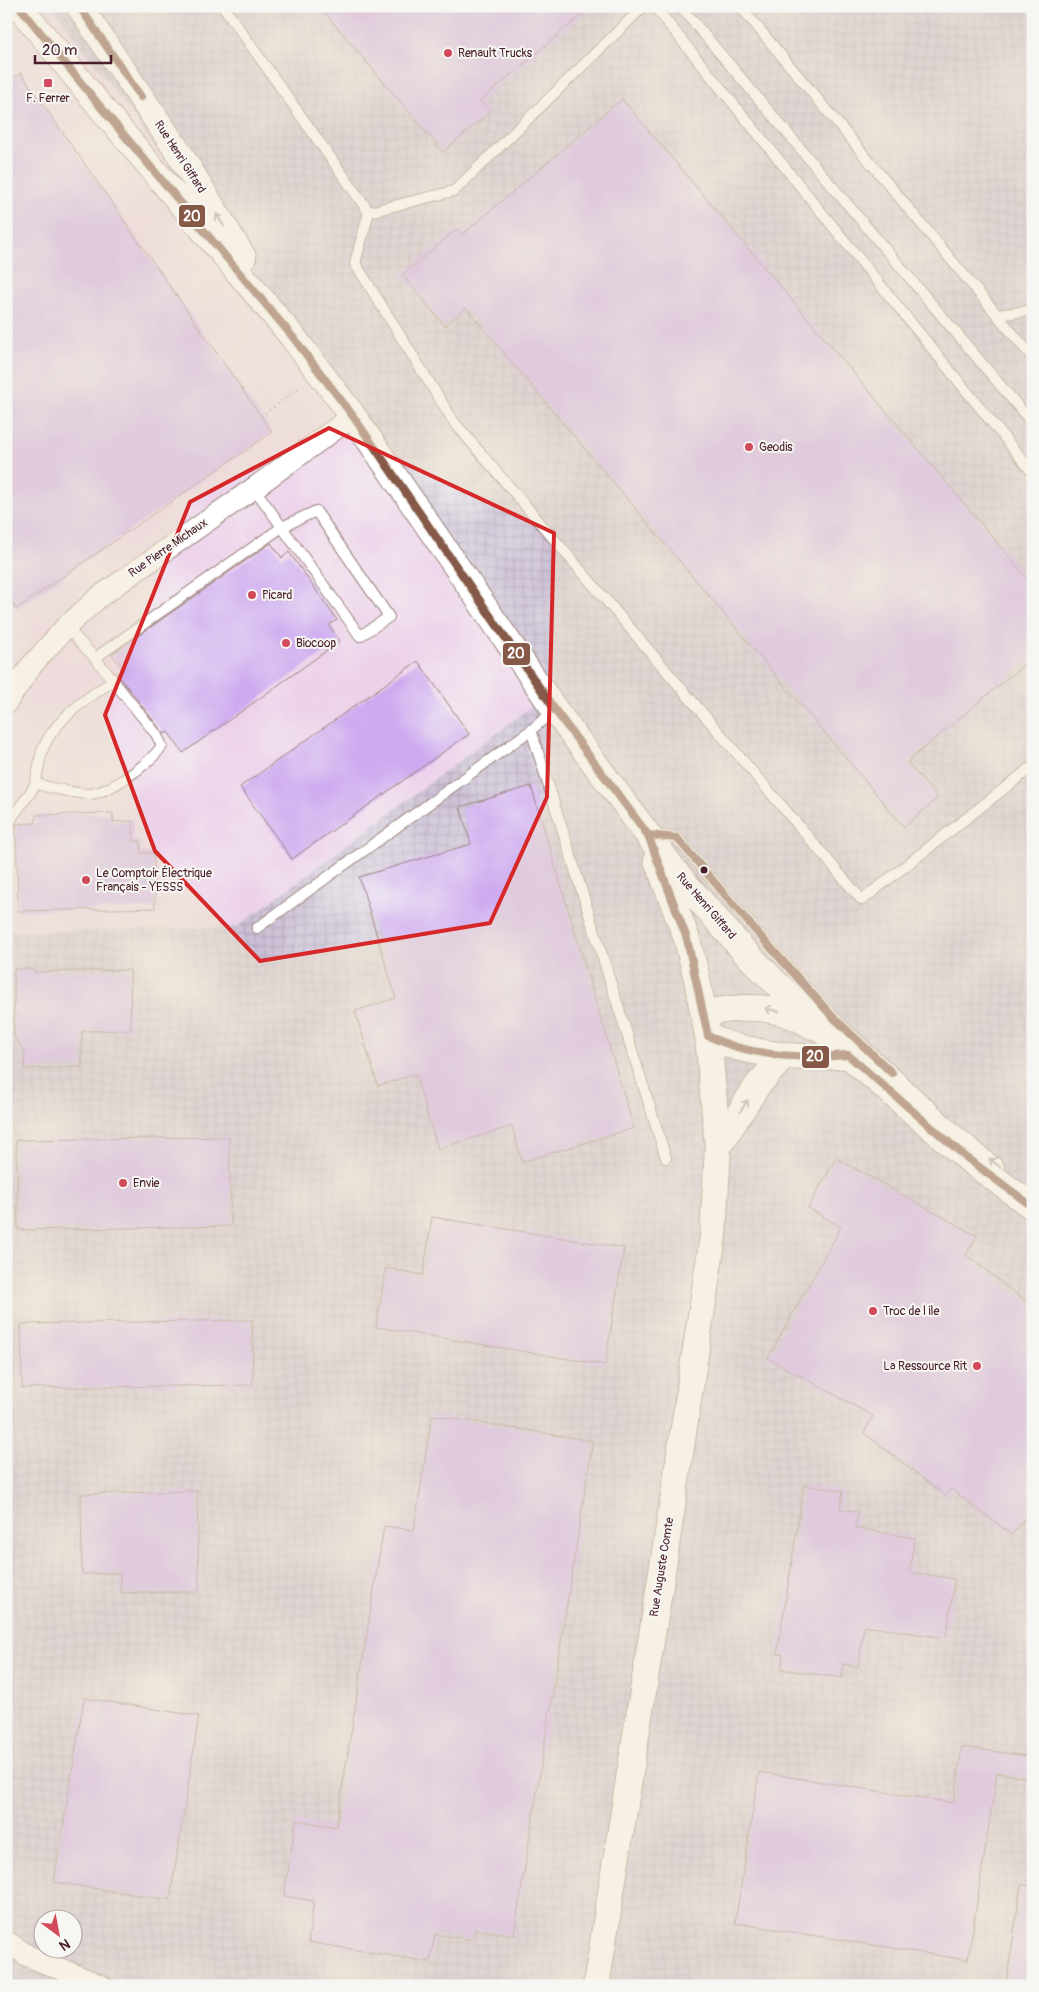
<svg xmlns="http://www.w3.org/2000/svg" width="1039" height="1992" viewBox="0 0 1039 1992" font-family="Pangolin,sans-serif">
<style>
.built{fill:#ecd1ea}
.industrial{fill:url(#industrial-grid);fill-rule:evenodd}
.building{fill:#ceabf0}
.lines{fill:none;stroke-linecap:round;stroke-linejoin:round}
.service-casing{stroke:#9c827c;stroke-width:12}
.minor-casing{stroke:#9c827c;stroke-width:23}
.tertiary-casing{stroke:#9c827c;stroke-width:28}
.path{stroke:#9c827c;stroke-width:3;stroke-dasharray:1 4;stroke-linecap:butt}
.service{stroke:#fff;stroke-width:10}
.minor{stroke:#fff;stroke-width:21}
.tertiary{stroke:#fff;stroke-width:26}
.bus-1-casing{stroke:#f6f6f2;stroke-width:11}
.bus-1{stroke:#855946;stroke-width:8}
.oneway{stroke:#ae9aa0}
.marked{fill:none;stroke:#d62828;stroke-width:4;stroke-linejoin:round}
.poi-dot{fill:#d1495b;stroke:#f6f6f2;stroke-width:2}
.bus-dot{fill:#4a1f2b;stroke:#f6f6f2;stroke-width:2}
.labels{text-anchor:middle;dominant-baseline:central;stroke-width:4;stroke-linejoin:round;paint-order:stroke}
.poi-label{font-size:12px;fill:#4a1f2b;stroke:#f6f6f2;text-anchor:start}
.street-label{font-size:12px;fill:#4a1f2b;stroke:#f6f6f2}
.line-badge{stroke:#f6f6f2;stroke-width:2}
.badge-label{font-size:14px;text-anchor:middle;font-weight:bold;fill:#fff}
</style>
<defs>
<pattern id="industrial-grid" width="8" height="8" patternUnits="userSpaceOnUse" patternTransform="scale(1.25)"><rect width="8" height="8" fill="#cbbfd5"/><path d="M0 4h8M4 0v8" fill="none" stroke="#b0a4b7"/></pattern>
</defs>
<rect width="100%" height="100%" fill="#f6f6f2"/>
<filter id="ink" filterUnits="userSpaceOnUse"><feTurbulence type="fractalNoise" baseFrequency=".02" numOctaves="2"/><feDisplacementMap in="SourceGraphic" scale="10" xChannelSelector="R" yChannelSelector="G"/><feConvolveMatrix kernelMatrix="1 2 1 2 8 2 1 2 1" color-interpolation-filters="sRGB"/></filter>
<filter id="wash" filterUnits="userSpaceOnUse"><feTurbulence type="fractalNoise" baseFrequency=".0096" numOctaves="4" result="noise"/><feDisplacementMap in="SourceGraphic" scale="20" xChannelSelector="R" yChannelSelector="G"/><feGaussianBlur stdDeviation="1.12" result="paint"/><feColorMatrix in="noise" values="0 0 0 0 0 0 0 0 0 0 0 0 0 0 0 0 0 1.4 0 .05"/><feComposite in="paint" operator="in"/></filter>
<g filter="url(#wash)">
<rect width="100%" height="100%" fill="#eee6cd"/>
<!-- built -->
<path class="built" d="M 6,6 L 53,6 L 551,693 L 237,927 L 6,932 Z"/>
<!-- industrial -->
<path class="industrial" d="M 53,6 L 1033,6 L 1033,1986 L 6,1986 L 6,932 L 237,927 L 550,693 ZM 42,1920 L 72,1920 L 72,1950 L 42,1950 Z"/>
<g id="blocks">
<!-- building -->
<path class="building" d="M 319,6 L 592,6 L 480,101 L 490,112 L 443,152 Z
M 21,73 L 272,432 L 16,609 L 6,595 L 6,83 Z
M 622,99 L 1033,585 L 1033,657 L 907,762 L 938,798 L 904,827 L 466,308 L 445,326 L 402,275 L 457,229 L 462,235 Z
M 271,543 L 282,558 L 289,552 L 337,620 L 329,625 L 340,641 L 183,753 L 168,732 L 164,734 L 117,674 L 123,670 L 112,654 Z
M 418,661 L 469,734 L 292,859 L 240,787 Z
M 531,786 L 634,1128 L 522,1162 L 512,1126 L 438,1149 L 415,1074 L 378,1086 L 355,1011 L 396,998 L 359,877 L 471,844 L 460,807 Z
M 113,813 L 113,822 L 133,821 L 133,841 L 140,841 L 141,853 L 154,853 L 155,908 L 18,911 L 16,824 L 36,823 L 36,815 Z
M 14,969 L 33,969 L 34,972 L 130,970 L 131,1030 L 82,1031 L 82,1067 L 24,1069 L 25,1052 L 14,1036 Z
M 229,1137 L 231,1226 L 18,1230 L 16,1140 Z
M 836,1158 L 977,1236 L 966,1255 L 1033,1307 L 1033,1508 L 1012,1535 L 951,1489 L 946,1496 L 864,1433 L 873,1416 L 768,1358 L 841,1227 L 808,1208 Z
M 432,1217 L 624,1248 L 605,1365 L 376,1327 L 386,1268 L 423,1275 Z
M 252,1320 L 253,1385 L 22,1388 L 21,1324 Z
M 432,1415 L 593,1441 L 514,1935 L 475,1929 L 473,1940 L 435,1934 L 430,1962 L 308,1942 L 314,1901 L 284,1896 L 296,1820 L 336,1827 L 384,1526 L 414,1530 Z
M 804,1485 L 843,1491 L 840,1509 L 858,1512 L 855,1528 L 915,1538 L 909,1572 L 955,1579 L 946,1638 L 864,1626 L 858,1667 L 843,1664 L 842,1678 L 781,1669 L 783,1655 L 777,1654 Z
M 197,1491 L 199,1592 L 121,1593 L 120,1573 L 82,1574 L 81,1494 Z
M 84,1698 L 199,1716 L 170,1900 L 54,1882 Z
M 962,1747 L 1033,1757 L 1033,1779 L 997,1773 L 968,1960 L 735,1923 L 759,1772 L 954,1803 Z
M 1021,1885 L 1033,1886 L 1033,1986 L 1006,1986 Z"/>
</g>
</g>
<g filter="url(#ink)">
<use href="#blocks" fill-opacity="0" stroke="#9c827c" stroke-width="1"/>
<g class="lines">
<defs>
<path id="service" d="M 223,6 L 369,212 L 355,263 L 454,422 L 862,900 L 1033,766
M 654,6 L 1033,473
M 680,6 L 1033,424
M 740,6 L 1033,358
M 369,212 L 454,191 L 644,6
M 997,315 L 1033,310
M 95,658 L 282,527 L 316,511 L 389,617 L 360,636 L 254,488
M 531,730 L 666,1158
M 35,784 C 51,787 73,794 89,794 C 110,793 150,763 162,746 L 156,734 L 95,658 L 66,627
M 6,828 C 13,812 32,795 35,783 C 39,771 39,758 44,746 C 57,718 88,697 113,681
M 652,836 L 677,838 L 754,929 L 832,1016 L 954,1128 L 999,1166
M 257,928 L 531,730 L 555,710"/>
<path id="minor" d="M 6,703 L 31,666 L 66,627 L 99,597 L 254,488 L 353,416
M 6,1941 L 28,1956 L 102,1986"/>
<path id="tertiary" d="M 19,6 L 99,105 L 292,336 L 353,416 L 555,710 L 677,874 L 743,950 L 848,1055 L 967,1158 L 1033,1207
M 79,6 L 179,153 L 243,257
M 704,1013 C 744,1006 776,1003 812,1026
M 708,1036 C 730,1049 786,1058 812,1057 C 824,1057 836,1056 848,1055
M 718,1147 L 757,1086 L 785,1055
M 596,1986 L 663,1566 L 713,1236 L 718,1147 L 708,1036 L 697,979 L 687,939 L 657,860"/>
</defs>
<!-- service casing -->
<use href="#service" class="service-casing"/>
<!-- minor casing -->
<use href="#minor" class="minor-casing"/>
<!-- tertiary casing -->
<use href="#tertiary" class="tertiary-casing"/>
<!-- path -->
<path class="path" d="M 261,416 L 301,387"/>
<!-- service -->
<use href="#service" class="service"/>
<!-- minor -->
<use href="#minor" class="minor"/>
<!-- tertiary -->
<use href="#tertiary" class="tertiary"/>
<defs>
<path id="bus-1" d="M 19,6 L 99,105 L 292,336 L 353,416 L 555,710 L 648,835 L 687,939 L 708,1036 C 751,1057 801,1059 848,1055 L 967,1158 L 1033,1207
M 79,6 L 141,97
M 648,835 L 677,838 L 754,929 L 832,1016 L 892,1073"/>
</defs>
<!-- bus-1 casing -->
<use href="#bus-1" class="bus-1-casing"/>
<!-- bus-1 -->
<use href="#bus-1" class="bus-1"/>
</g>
<!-- one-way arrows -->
<defs><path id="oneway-shaft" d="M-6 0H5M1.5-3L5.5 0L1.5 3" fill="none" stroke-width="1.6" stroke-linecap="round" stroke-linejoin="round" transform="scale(1.25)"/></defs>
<g class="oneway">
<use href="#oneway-shaft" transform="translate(220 220) rotate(-122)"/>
<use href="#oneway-shaft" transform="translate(772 1010) rotate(-167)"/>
<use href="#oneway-shaft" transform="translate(744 1106) rotate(-57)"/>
<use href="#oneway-shaft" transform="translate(995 1163) rotate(-141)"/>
</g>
</g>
<!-- marked area -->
<path d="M0 0H1039V1992H0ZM 329,428 L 554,533 L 547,797 L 490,923 L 260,961 L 155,851 L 105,715 L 190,502 Z" fill="#eee6cd" fill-opacity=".55" fill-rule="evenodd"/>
<path class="marked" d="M 329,428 L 554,533 L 547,797 L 490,923 L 260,961 L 155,851 L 105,715 L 190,502 Z"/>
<!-- markers -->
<g class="poi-dot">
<circle cx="448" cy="53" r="5"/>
<rect x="43" y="78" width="10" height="10" rx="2.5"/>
<circle cx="749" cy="447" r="5"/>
<circle cx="252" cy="595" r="5"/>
<circle cx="286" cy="643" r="5"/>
<circle cx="86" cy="880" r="5"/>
<circle cx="123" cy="1183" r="5"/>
<circle cx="873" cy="1311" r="5"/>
<circle cx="977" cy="1366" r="5"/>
</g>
<circle class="bus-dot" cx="704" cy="870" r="4.5"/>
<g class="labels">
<!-- poi labels -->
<g class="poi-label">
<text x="458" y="53">Renault Trucks</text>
<text x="48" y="98" text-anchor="middle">F. Ferrer</text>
<text x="759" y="447">Geodis</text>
<text x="262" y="595">Picard</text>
<text x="296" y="643">Biocoop</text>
<text x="96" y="873">Le Comptoir Électrique<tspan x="96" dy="14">Français - YESSS</tspan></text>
<text x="133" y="1183">Envie</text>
<text x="883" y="1311">Troc de l ile</text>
<text x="967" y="1366" text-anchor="end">La Ressource Rit</text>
</g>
<!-- street labels -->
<g class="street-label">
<text transform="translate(180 157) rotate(57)">Rue Henri Giffard</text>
<text transform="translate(168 548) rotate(-35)">Rue Pierre Michaux</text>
<text transform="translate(706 906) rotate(49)">Rue Henri Giffard</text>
<text transform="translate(662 1567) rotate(-81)">Rue Auguste Comte</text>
</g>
</g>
<g class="line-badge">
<rect x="178" y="204" width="28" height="24" rx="5" fill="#855946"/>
<rect x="502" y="642" width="29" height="24" rx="5" fill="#855946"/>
<rect x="801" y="1045" width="29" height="24" rx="5" fill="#855946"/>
</g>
<g class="badge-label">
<text x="192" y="221">20</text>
<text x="516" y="658">20</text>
<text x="815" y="1061">20</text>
</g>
<!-- margin -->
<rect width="1039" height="1992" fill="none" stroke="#f6f6f2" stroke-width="25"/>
<!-- north arrow -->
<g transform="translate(58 1934) rotate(148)"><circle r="24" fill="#f6f6f2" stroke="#b1a0a2"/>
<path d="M0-4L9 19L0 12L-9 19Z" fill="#d1495b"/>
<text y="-8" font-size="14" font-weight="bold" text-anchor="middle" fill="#4a1f2b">N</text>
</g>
<!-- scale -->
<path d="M35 55v8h76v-8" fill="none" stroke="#4a1f2b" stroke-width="2.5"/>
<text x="42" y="55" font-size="15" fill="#4a1f2b" stroke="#f6f6f2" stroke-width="4" paint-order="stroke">20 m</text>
</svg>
